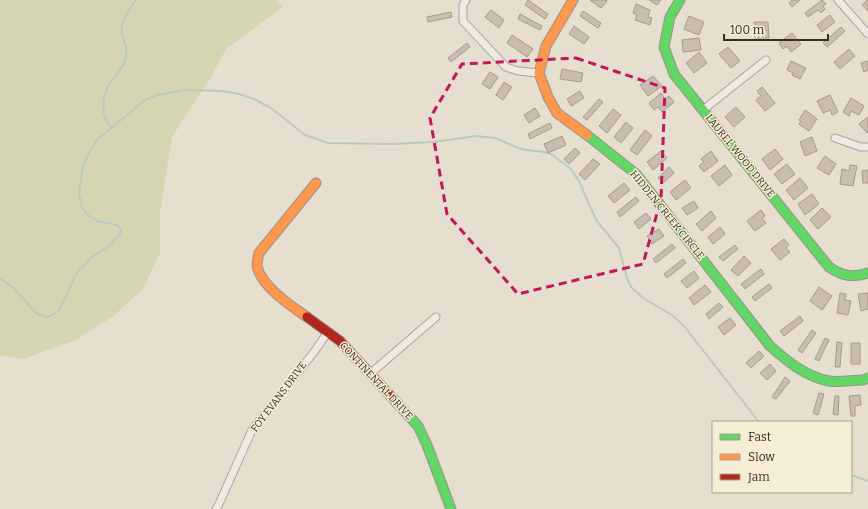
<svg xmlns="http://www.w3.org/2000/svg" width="868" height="509" viewBox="0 0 868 509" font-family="Bitter,serif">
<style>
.green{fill:#d6d5b2}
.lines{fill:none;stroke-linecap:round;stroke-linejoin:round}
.stream{stroke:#bbcac0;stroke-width:2}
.building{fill:#cabdb0;stroke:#a69a8e}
.street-casing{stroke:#aba398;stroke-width:9}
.fast-casing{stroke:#9b9388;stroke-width:11}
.slow-casing{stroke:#9b9388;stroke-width:11}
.jam-casing{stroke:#9b9388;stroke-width:11}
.street{stroke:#eeeae1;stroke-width:7}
.fast{stroke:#63d668;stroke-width:9}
.slow{stroke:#ff974d;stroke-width:9}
.jam{stroke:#b3261e;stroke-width:9}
.marked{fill:none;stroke:#c2185b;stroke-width:3;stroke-dasharray:8 5;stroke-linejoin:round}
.labels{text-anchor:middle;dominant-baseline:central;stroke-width:3;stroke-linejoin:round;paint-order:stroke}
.street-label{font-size:10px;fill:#3b2c1f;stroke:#f6edd6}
</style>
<rect width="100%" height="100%" fill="#e6decf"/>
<!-- green -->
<path class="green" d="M 0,0 L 276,0 L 283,7 L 226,49 L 211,77 L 172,137 L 160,211 L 160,253 L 143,289 L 112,317 L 74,341 L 23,359 L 0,355 Z"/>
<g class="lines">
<!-- stream -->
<path class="stream" d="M 113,128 C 99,119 102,96 110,83 C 115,75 123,70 125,60 C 129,48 124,44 122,33 C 119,24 130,7 136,0
M 0,278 L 14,288 L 36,313 L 45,317 L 50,316 L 59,311 L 76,274 L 92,257 L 110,245 L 120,234 L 121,229 L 117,225 L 97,221 L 89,216 L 82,208 L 79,193 L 83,167 L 89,153 L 97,140 L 145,100 L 157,95 L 185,90 L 223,91 L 239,94 L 254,99 L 271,108 L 305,135 L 328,143 L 392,144 L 433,142 L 476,136 L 495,138 L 518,148 L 527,150 L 544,152 L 551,154 L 571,169 L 579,181 L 596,220 L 619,248 L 627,278 L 631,287 L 643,298 L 672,315 L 684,326 L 759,422
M 851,475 L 868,481"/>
</g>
<!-- building -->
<path class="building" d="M 528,0 L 548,14 L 545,19 L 525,5 Z
M 590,0 L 606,0 L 607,1 L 601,8 Z
M 649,0 L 661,0 L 657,5 Z
M 792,0 L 800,0 L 792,7 L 789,3 Z
M 822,0 L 826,4 L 823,6 L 825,9 L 821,13 L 818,10 L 808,17 L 805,13 Z
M 867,0 L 868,0 L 868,11 L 862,5 Z
M 636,4 L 650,10 L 648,17 L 652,18 L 650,25 L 635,20 L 637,15 L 633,13 Z
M 491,10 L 504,20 L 499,28 L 485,17 Z
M 583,11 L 601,23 L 598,28 L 580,16 Z
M 451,12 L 452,17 L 428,22 L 427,17 Z
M 520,14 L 542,26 L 540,30 L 518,19 Z
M 830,15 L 835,22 L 822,32 L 817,25 Z
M 689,16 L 704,22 L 699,35 L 684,29 Z
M 754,22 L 768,22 L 769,38 L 755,38 Z
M 574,26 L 589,37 L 584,44 L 569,34 Z
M 841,27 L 845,31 L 827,47 L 823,43 Z
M 792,33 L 801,44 L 791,52 L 787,46 L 783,49 L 779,43 Z
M 512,35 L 533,49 L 527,57 L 507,43 Z
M 699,38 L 701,50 L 683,52 L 682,40 Z
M 467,43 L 470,47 L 451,62 L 448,58 Z
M 728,47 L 740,61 L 731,68 L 719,54 Z
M 849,49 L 855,56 L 840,69 L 834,62 Z
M 699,52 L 707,63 L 694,73 L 686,63 Z
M 791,61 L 806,68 L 800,79 L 792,75 L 793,73 L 787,70 Z
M 868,61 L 868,70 L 864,72 L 861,63 Z
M 562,69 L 583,73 L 581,82 L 560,79 Z
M 490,72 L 498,77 L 490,89 L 482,84 Z
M 653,76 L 662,86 L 648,96 L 640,85 Z
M 504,82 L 512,87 L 503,100 L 496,95 Z
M 762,87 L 775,103 L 765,111 L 756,100 L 761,96 L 757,91 Z
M 580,91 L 584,98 L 571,106 L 567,99 Z
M 661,93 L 665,99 L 669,96 L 674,102 L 662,112 L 658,107 L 654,110 L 649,103 Z
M 830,95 L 838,112 L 832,115 L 830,110 L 823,113 L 817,101 Z
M 851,98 L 864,106 L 859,115 L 851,111 L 849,116 L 843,112 Z
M 599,99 L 603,102 L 587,120 L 583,117 Z
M 736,107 L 745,117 L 734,127 L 725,117 Z
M 535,108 L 540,116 L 529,123 L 524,115 Z
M 613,109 L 621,115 L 607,133 L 599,126 Z
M 805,110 L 817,119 L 809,131 L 799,124 L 801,121 L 799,120 Z
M 868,117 L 868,132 L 867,133 L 859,124 Z
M 626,122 L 633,128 L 621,143 L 614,137 Z
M 550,123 L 552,128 L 530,139 L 528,134 Z
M 645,130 L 652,136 L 637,155 L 630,150 Z
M 562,136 L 566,145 L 548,153 L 544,144 Z
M 812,137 L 817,151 L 805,156 L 800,142 Z
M 575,148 L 580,153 L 569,164 L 564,159 Z
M 775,149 L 783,159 L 770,170 L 762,159 Z
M 661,151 L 667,158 L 653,170 L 647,162 Z
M 711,151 L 718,161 L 704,172 L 699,166 L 704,162 L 701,159 Z
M 825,156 L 836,164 L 829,175 L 817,168 Z
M 593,159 L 600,164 L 585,180 L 579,174 Z
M 787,164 L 795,174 L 782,184 L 774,174 Z
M 725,165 L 732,175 L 719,186 L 711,176 Z
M 850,165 L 857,166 L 853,186 L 840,184 L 842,169 L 849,171 Z
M 669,167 L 674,173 L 663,183 L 658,178 Z
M 868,170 L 868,183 L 863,183 L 862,171 Z
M 800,178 L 808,188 L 794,200 L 786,190 Z
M 685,180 L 691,188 L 676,200 L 670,192 Z
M 624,183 L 630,190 L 614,203 L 608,196 Z
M 812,194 L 819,204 L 805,215 L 798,204 Z
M 636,197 L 639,201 L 620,217 L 617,212 Z
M 694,201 L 698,208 L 687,215 L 682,208 Z
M 822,208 L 831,217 L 818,229 L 810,220 Z
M 761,210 L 765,216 L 762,218 L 766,223 L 755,231 L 747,221 Z
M 711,211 L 716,218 L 702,231 L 696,224 Z
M 646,213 L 651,219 L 639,229 L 634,222 Z
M 720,227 L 725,234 L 713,244 L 708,237 Z
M 659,229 L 664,236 L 652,244 L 647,236 Z
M 784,239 L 789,245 L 786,248 L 790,252 L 780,260 L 771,249 Z
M 672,244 L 675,248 L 656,263 L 653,259 Z
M 735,245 L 738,249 L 723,261 L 719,257 Z
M 744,256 L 751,263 L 738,276 L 731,270 Z
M 683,259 L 686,263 L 667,278 L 664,274 Z
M 761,269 L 764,274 L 745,289 L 741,284 Z
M 694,271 L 699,278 L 687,288 L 681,281 Z
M 769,284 L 772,288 L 755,301 L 752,297 Z
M 705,285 L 711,292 L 694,305 L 689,298 Z
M 819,287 L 832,296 L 822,310 L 810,301 Z
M 840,293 L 846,294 L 845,300 L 851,301 L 848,315 L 837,313 Z
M 868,293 L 868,309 L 861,311 L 858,294 Z
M 719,303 L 723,307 L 709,319 L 706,314 Z
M 800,316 L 803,321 L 784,336 L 780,331 Z
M 730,318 L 736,325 L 724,335 L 718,327 Z
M 812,330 L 816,333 L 802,353 L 798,350 Z
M 825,338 L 829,340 L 819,361 L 815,359 Z
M 837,342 L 842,343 L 840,367 L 835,367 Z
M 851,343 L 860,343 L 860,364 L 851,364 Z
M 759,351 L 764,356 L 751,368 L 746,363 Z
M 770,364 L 776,371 L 767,380 L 760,373 Z
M 785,377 L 790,381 L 776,399 L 772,397 Z
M 819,393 L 824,394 L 818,415 L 813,413 Z
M 860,395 L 861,405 L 855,406 L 855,416 L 851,416 L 849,396 Z
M 835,396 L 839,396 L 838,415 L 833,414 Z"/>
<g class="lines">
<defs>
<path id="street" d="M 466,0 L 463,5 L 463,21 L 506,67 L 518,71 L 539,73
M 838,0 L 868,34
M 703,110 L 766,60
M 835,138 L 861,147 L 868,147
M 371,373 L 436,317
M 216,509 L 219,504 L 252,430 L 314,352 L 328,332"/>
<path id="fast" d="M 680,0 L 670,17 L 664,47 L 674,74 L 829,267 C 842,276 853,278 868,273
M 587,135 L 636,174 L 770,346 C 787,361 806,377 829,381 C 839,383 852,380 863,380 L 868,378
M 397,403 L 418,426 L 427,445 L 451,509"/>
<path id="slow" d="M 573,0 L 546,46 L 539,73 L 548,97 L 557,113 L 587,135
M 307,317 C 291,306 261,286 257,266 C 257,262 258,257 259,253 L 316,183"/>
<path id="jam" d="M 307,317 L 340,341 L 397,403"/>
</defs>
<!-- street casing -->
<use href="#street" class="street-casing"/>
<!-- fast casing -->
<use href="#fast" class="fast-casing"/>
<!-- slow casing -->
<use href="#slow" class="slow-casing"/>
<!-- jam casing -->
<use href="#jam" class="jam-casing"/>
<!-- street -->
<use href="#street" class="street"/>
<!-- fast -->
<use href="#fast" class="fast"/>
<!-- slow -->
<use href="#slow" class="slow"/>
<!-- jam -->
<use href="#jam" class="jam"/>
</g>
<!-- marked area -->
<path class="marked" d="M 576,58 L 665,88 L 661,199 L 643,264 L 518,294 L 447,214 L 430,118 L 462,64 Z"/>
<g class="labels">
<!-- street labels -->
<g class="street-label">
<text transform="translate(740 156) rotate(51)">LAUREL WOOD DRIVE</text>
<text transform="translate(667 215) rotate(51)">HIDDEN CREEK CIRCLE</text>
<text transform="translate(376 381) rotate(47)">CONTINENTAL DRIVE</text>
<text transform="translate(279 397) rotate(-53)">FOY EVANS DRIVE</text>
</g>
</g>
<!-- legend -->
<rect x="712" y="421" width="140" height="72" fill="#f6edd6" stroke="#aba08d"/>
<rect x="720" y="434" width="20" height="6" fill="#63d668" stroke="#aba08d"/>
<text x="748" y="441" font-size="12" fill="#3b2c1f">Fast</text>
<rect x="720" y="454" width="20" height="6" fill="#ff974d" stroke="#aba08d"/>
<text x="748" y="461" font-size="12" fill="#3b2c1f">Slow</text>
<rect x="720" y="474" width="20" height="6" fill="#b3261e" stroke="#aba08d"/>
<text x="748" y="481" font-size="12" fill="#3b2c1f">Jam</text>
<!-- scale -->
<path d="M724 34v6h104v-6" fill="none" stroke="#3b2c1f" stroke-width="2"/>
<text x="730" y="34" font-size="12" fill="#3b2c1f" stroke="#f6edd6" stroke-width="3" paint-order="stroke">100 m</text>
</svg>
